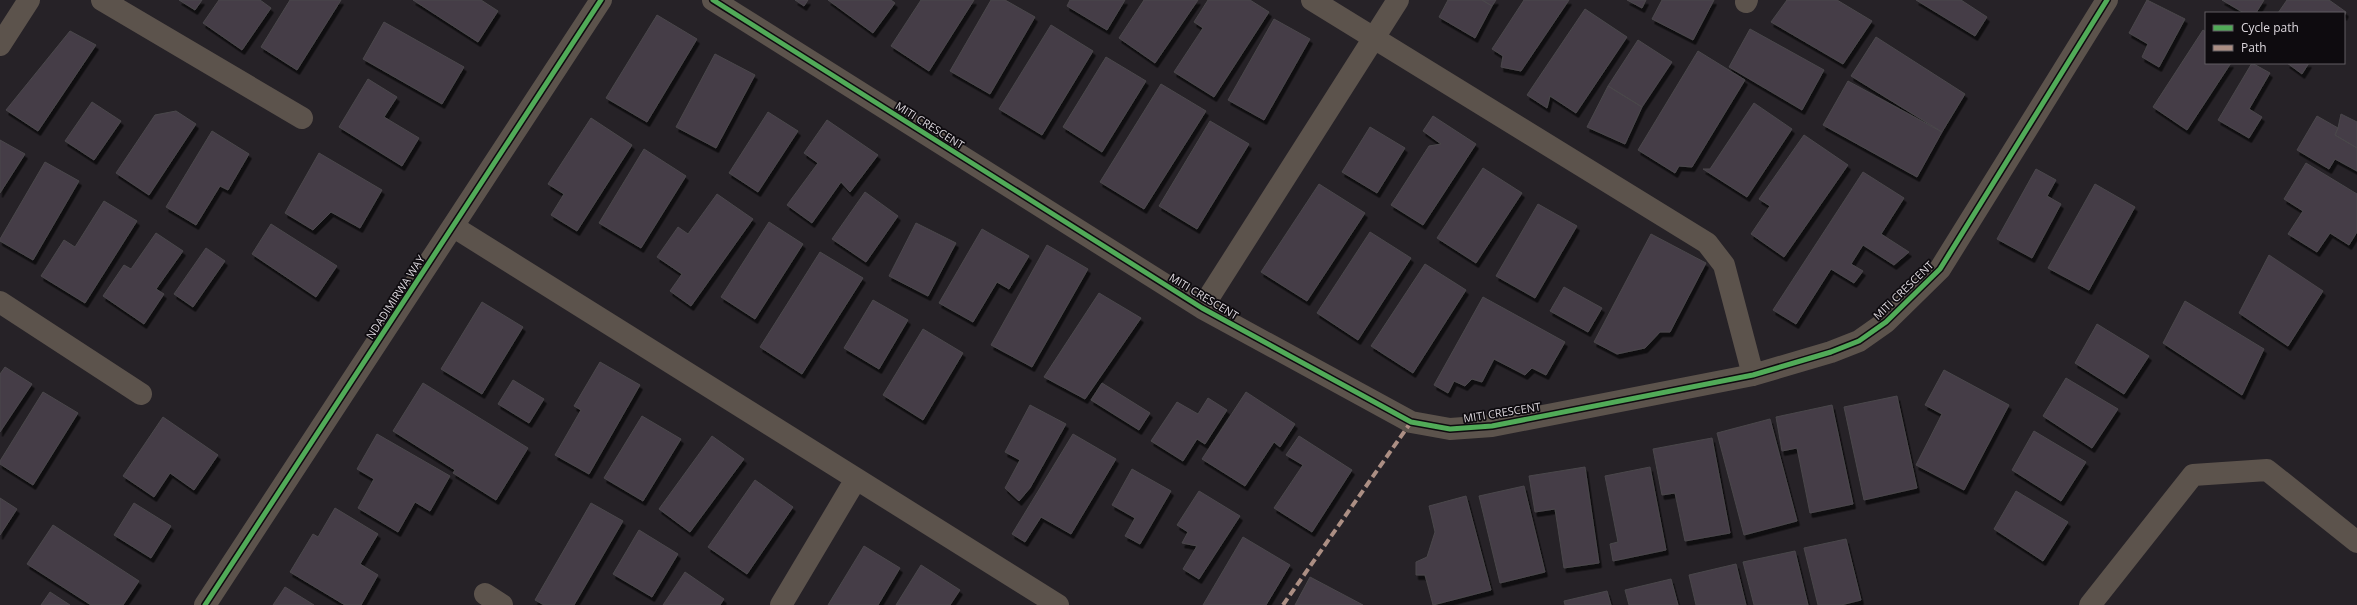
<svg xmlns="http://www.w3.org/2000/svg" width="2357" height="605" viewBox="0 0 2357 605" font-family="'Open Sans',sans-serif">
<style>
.building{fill:#453e47;stroke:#4a474b;filter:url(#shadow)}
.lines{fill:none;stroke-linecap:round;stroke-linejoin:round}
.minor{stroke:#5c534c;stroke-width:22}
.quiet{stroke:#ac8f84;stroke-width:4;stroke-dasharray:8 4;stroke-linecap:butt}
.cycleway-casing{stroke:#0e0b0f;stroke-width:8}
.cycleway{stroke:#51ab58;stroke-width:5}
.labels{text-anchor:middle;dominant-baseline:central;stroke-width:3.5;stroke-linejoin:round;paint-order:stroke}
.street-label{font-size:11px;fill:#ddd8de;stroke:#0e0b0f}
</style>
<defs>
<filter id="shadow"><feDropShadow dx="2.5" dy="4.5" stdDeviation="0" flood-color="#0009"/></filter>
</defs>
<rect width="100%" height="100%" fill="#262227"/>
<!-- building -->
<path class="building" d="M 179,0 L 202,0 L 195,10 Z
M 219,0 L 260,0 L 271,8 L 242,50 L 203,23 Z
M 290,0 L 341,0 L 297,70 L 261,47 Z
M 413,0 L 481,0 L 498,11 L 478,42 Z
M 795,0 L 808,0 L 804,6 Z
M 828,0 L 891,0 L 895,3 L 873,33 Z
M 921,0 L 974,0 L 929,71 L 891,46 Z
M 991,0 L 1005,0 L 1035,17 L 990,94 L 950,71 Z
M 1070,0 L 1125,0 L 1107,30 L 1067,6 Z
M 1144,0 L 1198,0 L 1155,63 L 1119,38 Z
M 1208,0 L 1250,0 L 1269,12 L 1214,97 L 1174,72 L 1203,28 L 1194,22 Z
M 1448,0 L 1482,0 L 1492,6 L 1475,38 L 1439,17 Z
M 1482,0 L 1496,0 L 1492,6 Z
M 1524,0 L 1569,0 L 1521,71 L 1501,67 L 1503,56 L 1492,49 Z
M 1627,0 L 1646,0 L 1642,8 Z
M 1662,0 L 1714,0 L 1693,40 L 1652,19 Z
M 1787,0 L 1837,0 L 1872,21 L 1843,64 L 1771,22 Z
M 1916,0 L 1961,0 L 1987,17 L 1975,36 Z
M 2147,0 L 2185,19 L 2159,67 L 2142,57 L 2148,44 L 2129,33 Z
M 2222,0 L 2264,0 L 2256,13 L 2244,13 Z
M 2287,0 L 2329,0 L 2346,12 L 2344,16 L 2344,13 L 2278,13 Z
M 1585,9 L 1627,37 L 1576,113 L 1550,96 L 1547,108 L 1527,95 Z
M 657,15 L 697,39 L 647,122 L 606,98 Z
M 1274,19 L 1310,39 L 1264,120 L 1228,100 Z
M 384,22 L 464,67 L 442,104 L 363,59 Z
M 1051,25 L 1093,51 L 1042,135 L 999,109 Z
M 1750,29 L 1824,70 L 1802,110 L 1729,67 Z
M 2203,30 L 2206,32 L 2206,63 L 2231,63 L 2187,130 L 2153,107 Z
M 70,31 L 96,45 L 38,131 L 6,110 Z
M 1876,37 L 1965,94 L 1942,132 L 1851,76 Z
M 1638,40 L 1672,62 L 1642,107 L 1608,86 Z
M 1698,51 L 1745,80 L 1692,167 L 1679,166 L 1675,173 L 1638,150 Z
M 715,54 L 755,75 L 716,148 L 676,127 Z
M 1106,57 L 1146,81 L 1102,152 L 1063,127 Z
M 2252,63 L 2270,73 L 2249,109 L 2262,117 L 2249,138 L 2218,120 Z
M 2287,63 L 2309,63 L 2302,74 Z
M 368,79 L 397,97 L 384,117 L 419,138 L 402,166 L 339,127 Z
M 1848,81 L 1942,132 L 1917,177 L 1823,125 Z
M 1161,84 L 1206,111 L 1144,209 L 1100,182 Z
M 1608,86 L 1642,107 L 1625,144 L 1587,127 Z
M 92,102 L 121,121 L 94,160 L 65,141 Z
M 1754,103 L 1792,129 L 1747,197 L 1703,169 L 1710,169 Z
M 176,111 L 196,124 L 149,195 L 116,173 L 155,115 Z
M 768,112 L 798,131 L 758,192 L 729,173 Z
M 2341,114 L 2357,122 L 2357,148 L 2335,135 L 2338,128 Z
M 1433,116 L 1476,144 L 1423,225 L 1391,205 L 1429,146 L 1441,144 L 1423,131 Z
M 2317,116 L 2338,128 L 2335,135 L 2357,148 L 2357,171 L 2335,159 L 2329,169 L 2297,150 Z
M 591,118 L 632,145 L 577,231 L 551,215 L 564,194 L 548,184 Z
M 827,120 L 878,155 L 850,192 L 841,182 L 812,223 L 787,205 L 818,163 L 804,153 Z
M 1210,121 L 1249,144 L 1197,229 L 1159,206 Z
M 1370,127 L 1405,148 L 1377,193 L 1342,172 Z
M 212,131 L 249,154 L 228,190 L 220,186 L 196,225 L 166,207 Z
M 1804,135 L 1848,165 L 1784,257 L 1751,234 L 1770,206 L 1759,199 Z
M 0,140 L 25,154 L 0,193 Z
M 644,149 L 686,176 L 641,248 L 599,223 Z
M 319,153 L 382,190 L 360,228 L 331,212 L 313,230 L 285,213 Z
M 45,162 L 79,181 L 33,260 L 0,241 L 0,239 Z
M 2306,163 L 2357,194 L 2357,232 L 2349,245 L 2330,233 L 2317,252 L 2288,234 L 2303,211 L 2284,199 Z
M 1483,168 L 1522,193 L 1476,263 L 1437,238 Z
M 2036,169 L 2056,180 L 2047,196 L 2061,204 L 2032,258 L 1997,239 Z
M 1863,172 L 1904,198 L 1881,234 L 1909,252 L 1894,265 L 1863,245 L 1851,264 L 1863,271 L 1854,283 L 1831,269 L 1796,324 L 1773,310 Z
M 1319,184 L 1365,213 L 1307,301 L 1261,272 Z
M 2095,184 L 2135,207 L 2089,290 L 2048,268 Z
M 865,192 L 898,216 L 866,262 L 832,239 Z
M 717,194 L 753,219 L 691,306 L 670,291 L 682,274 L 657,257 L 678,227 L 688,234 Z
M 104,201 L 137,221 L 85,303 L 41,276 L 64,240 L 75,247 Z
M 1538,204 L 1577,226 L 1535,298 L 1496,276 Z
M 769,222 L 803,244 L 755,319 L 721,297 Z
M 916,223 L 956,243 L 928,296 L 889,276 Z
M 271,224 L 337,266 L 316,297 L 252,254 Z
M 982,229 L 1029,256 L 1009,289 L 997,282 L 973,322 L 939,303 Z
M 1370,232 L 1411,258 L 1358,340 L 1317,313 Z
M 156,233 L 183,251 L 156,289 L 164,294 L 144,324 L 103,296 L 124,265 L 131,269 Z
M 1651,234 L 1706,263 L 1670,332 L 1660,332 L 1645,348 L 1617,354 L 1594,342 Z
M 1047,245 L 1088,269 L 1032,367 L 991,345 Z
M 206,248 L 225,261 L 193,307 L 174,294 Z
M 820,252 L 863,278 L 802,374 L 760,347 Z
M 2269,255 L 2323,291 L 2288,346 L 2239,313 Z
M 1425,264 L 1466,290 L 1413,373 L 1371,346 Z
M 1564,287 L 1602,308 L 1588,332 L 1550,311 Z
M 1099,293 L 1141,318 L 1085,399 L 1044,377 Z
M 1483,297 L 1565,342 L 1546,375 L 1532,368 L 1525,375 L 1494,359 L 1482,382 L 1472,379 L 1465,386 L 1454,381 L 1448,393 L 1434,385 Z
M 873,300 L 908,320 L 879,369 L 844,348 Z
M 2185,301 L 2264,349 L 2242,395 L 2163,343 Z
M 482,302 L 523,327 L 482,394 L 441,369 Z
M 2097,324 L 2149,356 L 2124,394 L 2075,363 Z
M 923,329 L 963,353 L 923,420 L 883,395 Z
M 600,362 L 640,385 L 589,474 L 555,455 L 581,410 L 574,406 Z
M 5,367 L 32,384 L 0,432 L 0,374 Z
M 1944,370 L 2009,405 L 1964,490 L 1916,465 L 1942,414 L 1925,405 Z
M 2066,378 L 2118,409 L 2092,448 L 2043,416 Z
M 513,380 L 544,399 L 529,423 L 498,404 Z
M 423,383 L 528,448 L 496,500 L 453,473 L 455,470 L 393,431 Z
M 1102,383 L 1150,413 L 1139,430 L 1091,400 Z
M 43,392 L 78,413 L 33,485 L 0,464 L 0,461 Z
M 1246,392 L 1295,424 L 1280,447 L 1274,442 L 1245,486 L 1202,459 Z
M 1897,396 L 1917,488 L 1864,500 L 1844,407 Z
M 1208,398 L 1227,410 L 1205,444 L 1197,439 L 1183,461 L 1151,441 L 1177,402 L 1198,414 Z
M 1030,405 L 1066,424 L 1030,488 L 1019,501 L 1005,488 L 1020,460 L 1005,452 Z
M 1832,405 L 1853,504 L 1810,513 L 1797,448 L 1782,451 L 1776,417 Z
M 642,416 L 681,439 L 643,501 L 604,478 Z
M 163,417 L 218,455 L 194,490 L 170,473 L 154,497 L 123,476 Z
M 1770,419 L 1797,521 L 1744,535 L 1717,433 Z
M 2034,431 L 2086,462 L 2061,501 L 2012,470 Z
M 377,434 L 450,476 L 430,511 L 415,502 L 398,532 L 358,508 L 374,479 L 357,469 Z
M 1073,434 L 1116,459 L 1071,534 L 1041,517 L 1025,542 L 1012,534 Z
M 712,436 L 744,459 L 690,532 L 659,509 Z
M 1299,436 L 1352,470 L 1312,532 L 1274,508 L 1303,465 L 1286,455 Z
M 1712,438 L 1730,533 L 1685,541 L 1675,493 L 1662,495 L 1653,449 Z
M 1585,467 L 1599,563 L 1564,568 L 1555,509 L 1535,512 L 1529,476 Z
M 1650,467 L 1666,550 L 1613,561 L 1610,544 L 1618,542 L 1605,476 Z
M 1132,469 L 1171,491 L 1140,544 L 1125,536 L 1135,518 L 1112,505 Z
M 755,480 L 793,507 L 747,574 L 708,547 Z
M 1524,486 L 1545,572 L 1500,583 L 1479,496 Z
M 1199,491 L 1240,516 L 1199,579 L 1183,569 L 1197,546 L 1182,543 L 1188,532 L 1177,525 Z
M 2016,491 L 2068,522 L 2043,561 L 1994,529 Z
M 1466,496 L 1491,590 L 1433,605 L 1425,575 L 1416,575 L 1416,562 L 1427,557 L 1435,532 L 1429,506 Z
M 0,498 L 17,509 L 0,535 Z
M 134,503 L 171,526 L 151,558 L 114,535 Z
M 591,503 L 623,521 L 574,605 L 544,605 L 535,600 Z
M 335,508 L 378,534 L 360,564 L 378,575 L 361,605 L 345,605 L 290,572 L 313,534 L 318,537 Z
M 53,525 L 139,581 L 123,605 L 91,605 L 27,564 Z
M 639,530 L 678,554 L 652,597 L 613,574 Z
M 1243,537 L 1290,565 L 1266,605 L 1203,605 Z
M 1846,539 L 1861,600 L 1841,605 L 1818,605 L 1804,548 Z
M 864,546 L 900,568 L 878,605 L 828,605 Z
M 1795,551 L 1808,605 L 1754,605 L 1743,562 Z
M 1736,564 L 1746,605 L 1696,605 L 1689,575 Z
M 921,565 L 960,590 L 950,605 L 896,605 Z
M 685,572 L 724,599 L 720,605 L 663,605 Z
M 1310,577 L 1363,605 L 1295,605 Z
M 1671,579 L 1678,605 L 1629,605 L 1625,590 Z
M 285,587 L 314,605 L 273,605 Z
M 1607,591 L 1611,605 L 1565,605 L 1564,601 Z
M 50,592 L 70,605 L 41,605 Z"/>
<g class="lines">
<!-- minor -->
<path class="minor" d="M 102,0 L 302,118
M 713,0 L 1202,308 L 1411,422 L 1450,429 L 1492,426 L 1753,375 L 1831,352 L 1859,341 L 1886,322 L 1940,269 L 2107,0
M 1312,0 L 1707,243 L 1724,265 L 1753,375
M 1746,2 L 1747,0
M 0,45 L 29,0
M 454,227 L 1058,605
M 0,302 L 141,394
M 1202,308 L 1398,0
M 485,594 L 502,605
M 205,605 L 601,0
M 781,605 L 856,479
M 2090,605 L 2193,475 L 2267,470 L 2357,542"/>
<!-- quiet -->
<path class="quiet" d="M 1283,605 L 1411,422"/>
<defs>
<path id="cycleway" d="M 713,0 L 1202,308 L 1411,422 L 1450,429 L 1492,426 L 1753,375 L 1831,352 L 1859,341 L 1886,322 L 1940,269 L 2107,0
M 205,605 L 601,0"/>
</defs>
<!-- cycleway casing -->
<use href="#cycleway" class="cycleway-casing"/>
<!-- cycleway -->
<use href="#cycleway" class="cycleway"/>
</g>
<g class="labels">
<!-- street labels -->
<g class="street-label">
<text transform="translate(930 125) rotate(32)">MITI CRESCENT</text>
<text transform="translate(1903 290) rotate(-44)">MITI CRESCENT</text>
<text transform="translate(1204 296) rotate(31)">MITI CRESCENT</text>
<text transform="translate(395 297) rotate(-57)">NDADIMIRWA WAY</text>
<text transform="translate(1502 412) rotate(-9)">MITI CRESCENT</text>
</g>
</g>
<!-- legend -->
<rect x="2205" y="12" width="140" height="52" fill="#0e0b0f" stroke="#615d62"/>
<rect x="2213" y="25" width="20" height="6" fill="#51ab58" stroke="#615d62"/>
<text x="2241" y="32" font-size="12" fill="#ddd8de">Cycle path</text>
<rect x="2213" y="45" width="20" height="6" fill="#ac8f84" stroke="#615d62"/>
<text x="2241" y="52" font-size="12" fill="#ddd8de">Path</text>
</svg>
